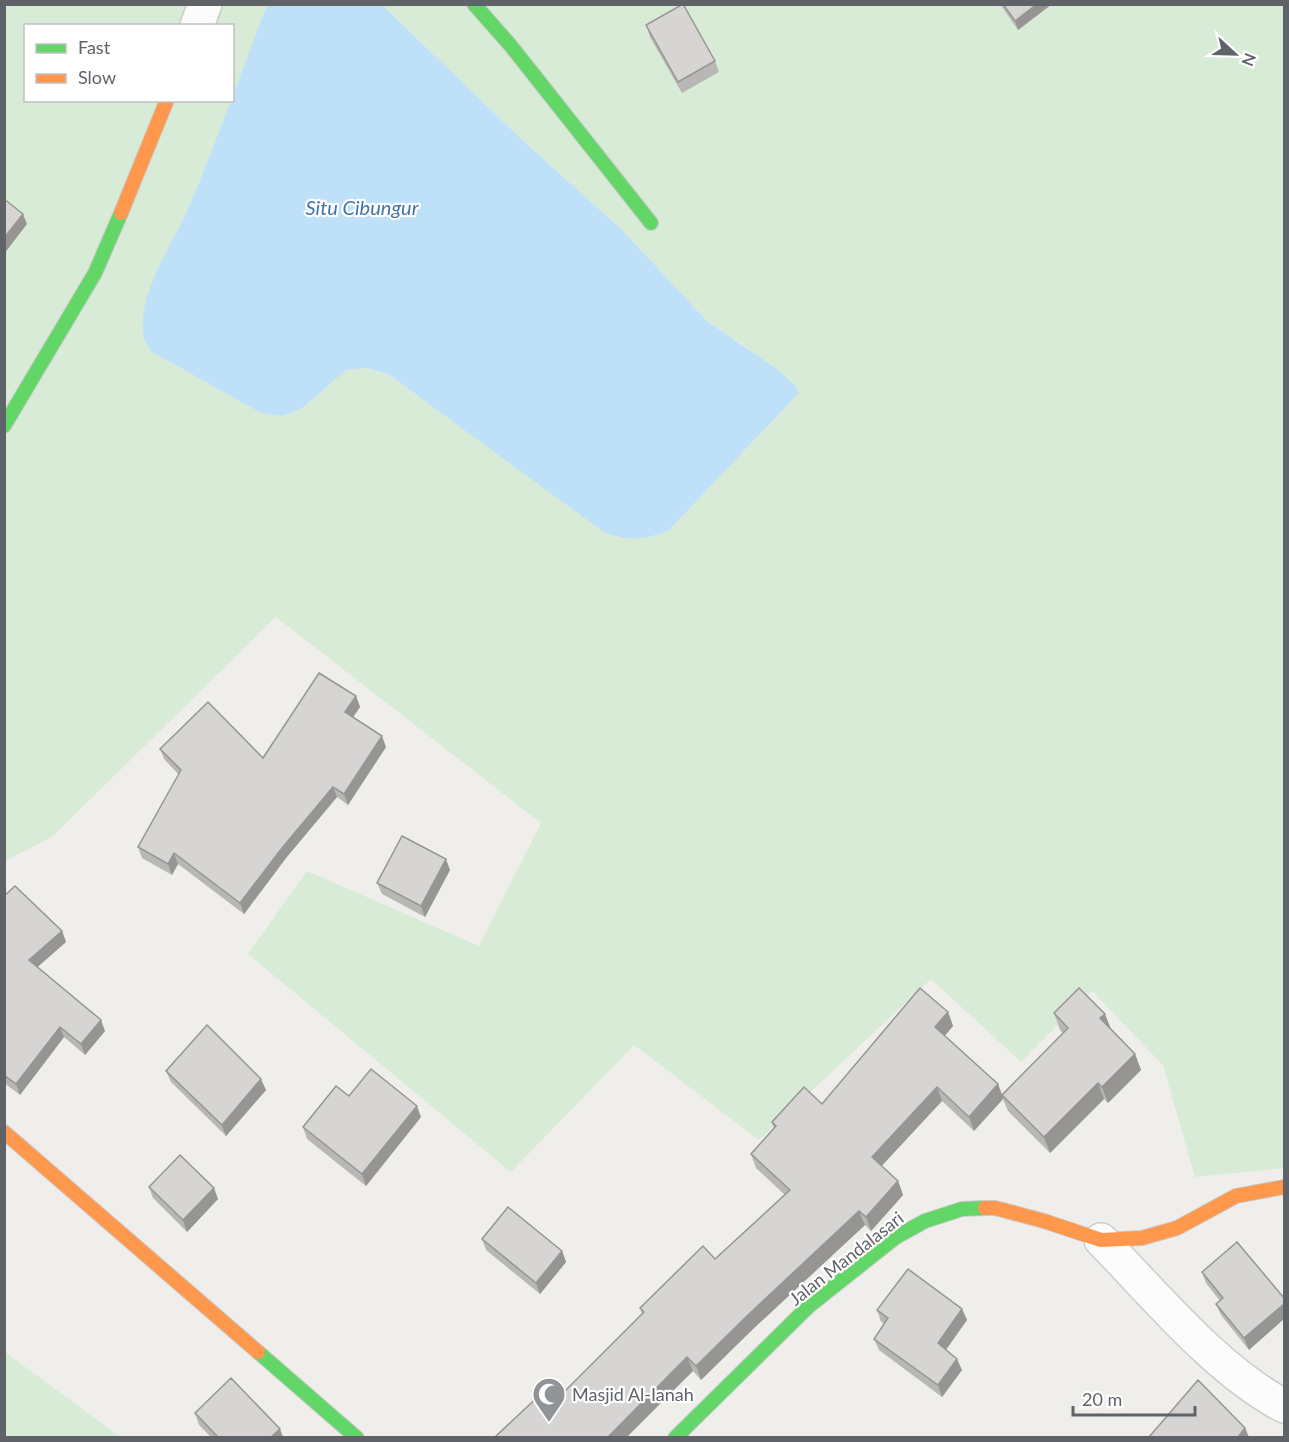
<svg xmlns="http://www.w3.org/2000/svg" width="1289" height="1442" viewBox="0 0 1289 1442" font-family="Lato,sans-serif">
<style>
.green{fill:#d8ebd6}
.water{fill:#bfe0f9}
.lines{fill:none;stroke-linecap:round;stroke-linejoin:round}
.street-casing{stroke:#cbcccc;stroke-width:36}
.fast-casing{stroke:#cacacb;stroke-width:16}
.slow-casing{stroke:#cacacb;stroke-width:16}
.street{stroke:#fdfcfc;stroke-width:33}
.fast{stroke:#63d668;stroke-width:14}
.slow{stroke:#ff974d;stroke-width:14}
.wall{fill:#b8b7b5}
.shaded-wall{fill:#969594}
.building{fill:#d6d5d3;stroke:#969594;stroke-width:1.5}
.labels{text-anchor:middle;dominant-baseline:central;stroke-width:4.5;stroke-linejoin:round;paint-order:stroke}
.street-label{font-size:18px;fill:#5f6368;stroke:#fff}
.poi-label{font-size:18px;fill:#5f6368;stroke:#fff;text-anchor:start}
.water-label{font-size:20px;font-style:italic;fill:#4174aa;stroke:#fff}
</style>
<rect width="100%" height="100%" fill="#efeeea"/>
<!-- green -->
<path class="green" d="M 5,5 L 267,5 L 233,99 L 232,26 L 26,26 L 26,100 L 232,101 L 187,212 L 150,288 L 152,352 L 261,413 L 283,416 L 302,408 L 345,370 L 367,368 L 387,374 L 615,537 C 635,539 650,539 669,530 L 798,394 L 798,389 L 746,347 L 708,322 L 622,230 L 519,137 L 382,5 L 1284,5 L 1284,1168 L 1195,1177 L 1163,1065 L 1092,991 L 1021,1062 L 931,979 L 759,1140 L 634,1045 L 511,1172 L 248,954 L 307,871 L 479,946 L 541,823 L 276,617 L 52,837 L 5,861 Z
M 4,1352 L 5,1352 L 120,1437 L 5,1437 Z"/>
<!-- water -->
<path class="water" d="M 267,5 L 382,5 L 519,137 L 622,230 L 708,322 L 780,371 L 798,389 L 798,394 L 669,530 C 647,540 627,541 605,533 L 388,374 L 367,368 L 346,370 L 302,408 L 283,416 L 261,413 L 152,352 C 143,340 142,334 143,319 C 146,280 173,244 188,209 C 217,141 241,73 267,5 Z"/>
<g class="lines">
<defs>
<path id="street" d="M 197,26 L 205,4
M 1101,1240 C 1155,1295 1216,1370 1284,1406"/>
<path id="fast" d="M 474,4 L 511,46 L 651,223
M 4,426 L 95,273 L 121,213
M 258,1352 L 357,1438
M 675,1438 L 809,1306 L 896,1237 L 925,1221 L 962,1209 L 985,1208"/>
<path id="slow" d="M 121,213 L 167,100
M 4,1132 L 258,1352
M 985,1208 L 995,1208 L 1044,1221 L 1101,1240 L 1142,1238 L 1177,1228 L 1236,1196 L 1284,1187"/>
</defs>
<!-- street casing -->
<use href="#street" class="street-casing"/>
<!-- fast casing -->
<use href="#fast" class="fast-casing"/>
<!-- slow casing -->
<use href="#slow" class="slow-casing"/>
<!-- street -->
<use href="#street" class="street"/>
<!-- fast -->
<use href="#fast" class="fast"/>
<!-- slow -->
<use href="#slow" class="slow"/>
</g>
<!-- wall -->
<path class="wall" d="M 1000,4 L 1052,4 L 1018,30 Z
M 646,25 L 715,61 L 719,72 L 682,93 L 650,37 Z
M 356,696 L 360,707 L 353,717 L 386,747 L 348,805 L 337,797 L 286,858 L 244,914 L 178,864 L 172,875 L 142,858 L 138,847 L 179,775 L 164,759 L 160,749 L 263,758 Z
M 450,870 L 425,917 L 382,894 L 377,883 Z
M 4,896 L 62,931 L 66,942 L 37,967 L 105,1031 L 85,1055 L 64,1037 L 20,1095 L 4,1083 Z
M 948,1012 L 953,1026 L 945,1036 L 998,1084 L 1002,1094 L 1063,1033 L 1060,1030 L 1054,1013 L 1105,1014 L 1111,1029 L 1135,1054 L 1141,1070 L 1108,1103 L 1104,1099 L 1050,1153 L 1008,1111 L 1003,1099 L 974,1131 L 942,1101 L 881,1166 L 898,1181 L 903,1195 L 871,1231 L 865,1225 L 753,1329 L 701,1380 L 693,1371 L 555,1401 L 642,1314 L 640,1308 L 715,1259 L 785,1195 L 756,1168 L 751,1154 L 774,1129 L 772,1122 L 822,1104 Z
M 166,1071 L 266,1090 L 226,1136 L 171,1082 Z
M 349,1096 L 421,1117 L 366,1186 L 307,1139 L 303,1127 Z
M 149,1187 L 218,1199 L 187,1232 L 153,1198 Z
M 482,1239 L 562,1251 L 566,1262 L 540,1294 L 486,1250 Z
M 1237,1242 L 1249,1350 L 1221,1315 L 1216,1304 L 1220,1301 L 1206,1283 L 1202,1272 Z
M 962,1309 L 967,1320 L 946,1350 L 962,1370 L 942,1397 L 879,1350 L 874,1339 L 885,1324 L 881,1322 L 877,1310 Z
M 195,1413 L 283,1437 L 211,1437 L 199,1425 Z"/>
<!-- shaded-wall -->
<path class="shaded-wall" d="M 1037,4 L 1052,4 L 1018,30 L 1015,21 Z
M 23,214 L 27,224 L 4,254 L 4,238 Z
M 356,696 L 360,707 L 349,723 L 345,712 Z
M 382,736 L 386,747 L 348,805 L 344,794 Z
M 333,787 L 337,797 L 286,858 L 244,914 L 240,903 L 282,848 Z
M 174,853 L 178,864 L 172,875 L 168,864 Z
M 446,859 L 450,870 L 425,917 L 421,906 Z
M 62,931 L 66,942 L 33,971 L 29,960 Z
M 948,1012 L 953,1026 L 940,1041 L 935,1027 Z
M 1105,1014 L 1111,1030 L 1100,1018 Z
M 101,1020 L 105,1031 L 85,1055 L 81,1044 Z
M 60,1027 L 64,1037 L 20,1095 L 16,1084 Z
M 1135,1054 L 1141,1070 L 1108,1103 L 1102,1087 Z
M 261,1079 L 266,1090 L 226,1136 L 222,1125 Z
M 1098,1083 L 1104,1099 L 1050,1153 L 1044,1137 Z
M 998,1084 L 1003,1099 L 974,1131 L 969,1117 Z
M 937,1087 L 942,1101 L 877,1171 L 872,1157 Z
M 417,1106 L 421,1117 L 366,1186 L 362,1174 Z
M 898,1181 L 903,1195 L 871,1231 L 866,1217 Z
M 214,1188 L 218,1199 L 187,1232 L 183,1220 Z
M 859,1211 L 865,1225 L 753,1329 L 701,1380 L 696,1366 L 748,1315 Z
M 562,1251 L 566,1262 L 540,1294 L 536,1283 Z
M 1284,1304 L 1284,1319 L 1249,1350 L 1244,1338 Z
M 962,1309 L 967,1320 L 942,1355 L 938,1343 Z
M 687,1357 L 693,1371 L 627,1437 L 608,1437 Z
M 957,1359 L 962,1370 L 942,1397 L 938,1385 Z
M 1245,1428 L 1249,1437 L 1238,1437 Z
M 280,1429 L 283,1437 L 271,1437 Z"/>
<!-- building -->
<path class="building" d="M 683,4 L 715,61 L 678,82 L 646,25 Z
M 1003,4 L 1037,4 L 1015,21 Z
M 4,199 L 23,214 L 4,238 Z
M 319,673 L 356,696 L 345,712 L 382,736 L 344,794 L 333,787 L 282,848 L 240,903 L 174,853 L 168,864 L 138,847 L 181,770 L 160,749 L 208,702 L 263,758 Z
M 402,836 L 446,859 L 421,906 L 377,883 Z
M 15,886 L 62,931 L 29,960 L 101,1020 L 81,1044 L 60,1027 L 16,1084 L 4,1075 L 4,896 Z
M 920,988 L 948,1012 L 935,1027 L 998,1084 L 969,1117 L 937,1087 L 872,1157 L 898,1181 L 866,1217 L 859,1211 L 748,1315 L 696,1366 L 687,1357 L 608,1437 L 495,1437 L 545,1390 L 555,1401 L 644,1312 L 640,1308 L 703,1246 L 715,1259 L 790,1190 L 751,1154 L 776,1126 L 772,1122 L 804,1087 L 822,1104 Z
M 1079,988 L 1105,1014 L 1100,1018 L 1135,1054 L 1102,1087 L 1098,1083 L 1044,1137 L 1002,1095 L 1068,1028 L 1054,1013 Z
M 207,1025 L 261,1079 L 222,1125 L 166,1071 Z
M 371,1069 L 417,1106 L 362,1174 L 303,1127 L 336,1086 L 349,1096 Z
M 180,1155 L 214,1188 L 183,1220 L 149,1187 Z
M 508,1207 L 562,1251 L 536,1283 L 482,1239 Z
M 1237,1242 L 1284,1298 L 1284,1304 L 1244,1338 L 1216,1304 L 1223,1298 L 1202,1272 Z
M 908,1269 L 962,1309 L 938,1343 L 957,1359 L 938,1385 L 874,1339 L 888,1318 L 877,1310 Z
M 231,1378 L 280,1429 L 271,1437 L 218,1437 L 195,1413 Z
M 1198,1380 L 1245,1428 L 1238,1437 L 1149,1437 Z"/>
<!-- icons -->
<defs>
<symbol id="mosque-pin" viewBox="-11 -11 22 30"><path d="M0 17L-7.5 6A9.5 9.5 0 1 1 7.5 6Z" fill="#919496" stroke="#fff"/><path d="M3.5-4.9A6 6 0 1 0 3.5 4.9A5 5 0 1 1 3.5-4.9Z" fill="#fff"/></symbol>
</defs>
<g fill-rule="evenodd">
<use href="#mosque-pin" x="530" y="1375" width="38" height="52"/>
</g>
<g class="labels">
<!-- street labels -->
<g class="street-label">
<text transform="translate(846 1258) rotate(-38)">Jalan Mandalasari</text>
</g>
<!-- poi labels -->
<g class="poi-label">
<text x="572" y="1394">Masjid Al-Ianah</text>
</g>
<!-- water labels -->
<g class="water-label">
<text x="362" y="207">Situ Cibungur</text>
</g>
</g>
<!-- border -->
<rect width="1289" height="1442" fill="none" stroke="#5f6368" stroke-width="12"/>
<!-- legend -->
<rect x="24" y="24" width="210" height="78" fill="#ffffff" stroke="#bfc1c3" stroke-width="1.5"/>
<rect x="36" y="44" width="30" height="9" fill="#63d668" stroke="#bfc1c3" stroke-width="1.5"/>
<text x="78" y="54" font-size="18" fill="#5f6368">Fast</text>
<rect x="36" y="74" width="30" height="9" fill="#ff974d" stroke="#bfc1c3" stroke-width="1.5"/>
<text x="78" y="84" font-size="18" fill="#5f6368">Slow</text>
<!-- north arrow -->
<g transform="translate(1235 54) rotate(112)" stroke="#ffffff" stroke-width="4.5" paint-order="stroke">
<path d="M0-4.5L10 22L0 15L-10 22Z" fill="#5f6368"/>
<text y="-9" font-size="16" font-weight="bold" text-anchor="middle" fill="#5f6368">N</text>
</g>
<!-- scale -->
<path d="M1073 1406v9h122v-9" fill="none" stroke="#5f6368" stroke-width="3"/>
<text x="1082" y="1406" font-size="18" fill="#5f6368" stroke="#ffffff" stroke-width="4.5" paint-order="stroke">20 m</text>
</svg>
